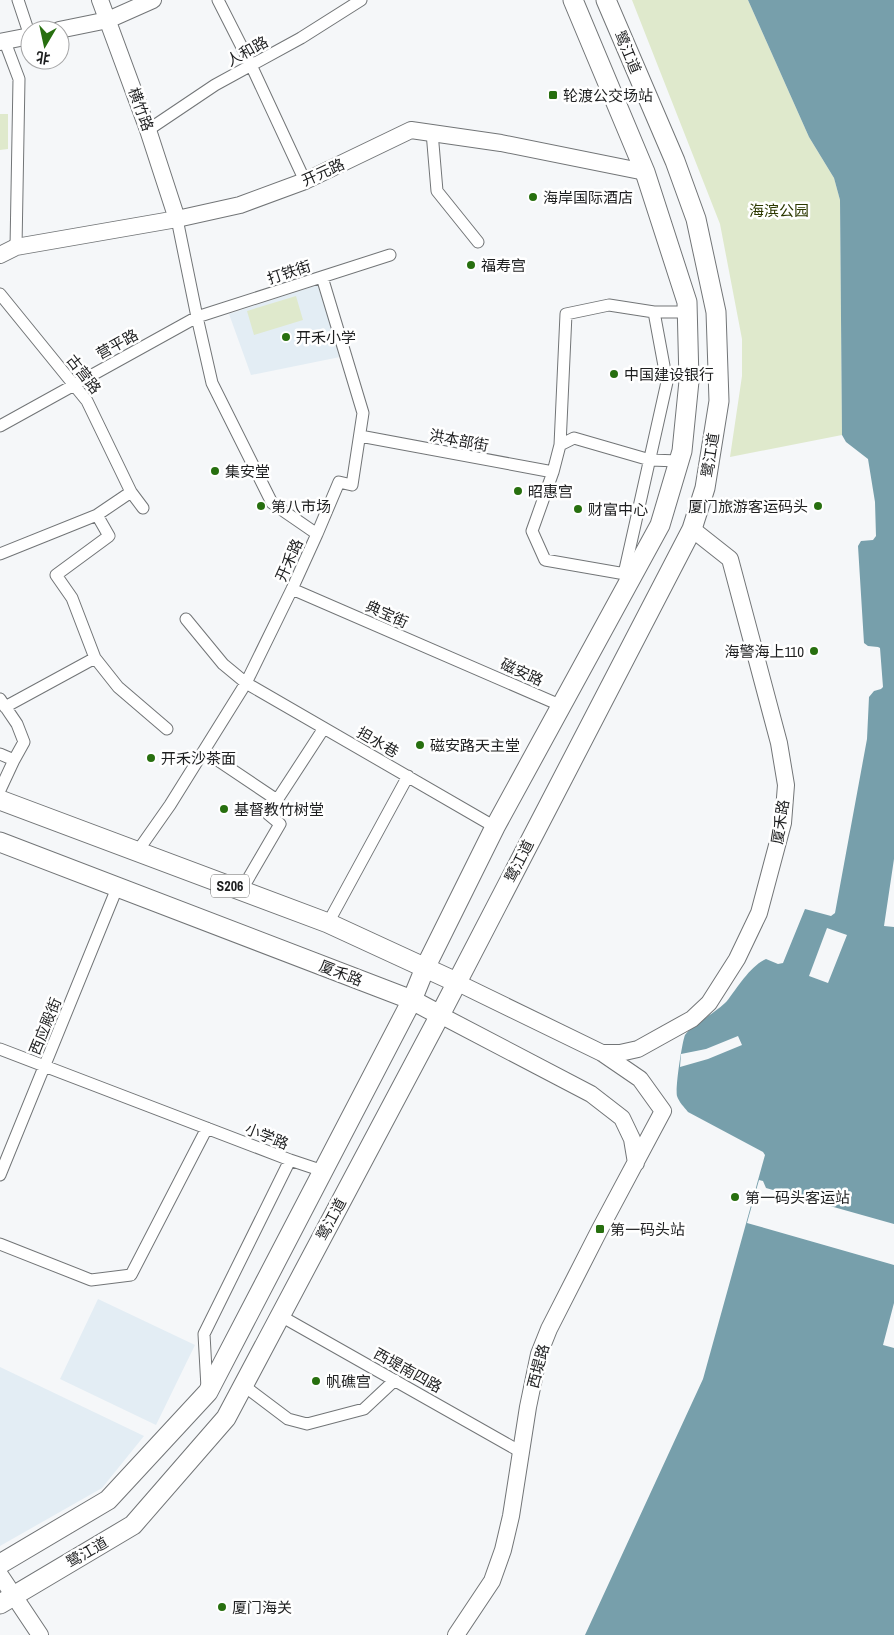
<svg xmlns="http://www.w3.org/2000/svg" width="894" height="1635" viewBox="0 0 894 1635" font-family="'Archivo Narrow','Noto Sans SC',sans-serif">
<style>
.built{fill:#e3edf4}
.green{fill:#dfe9cc}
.water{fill:#779fab}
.pier{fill:#f5f7f9}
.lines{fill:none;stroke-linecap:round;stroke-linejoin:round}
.street-casing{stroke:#727577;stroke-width:13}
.secondary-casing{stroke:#727577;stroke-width:18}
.primary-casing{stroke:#727577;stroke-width:21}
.street{stroke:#fff;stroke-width:11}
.secondary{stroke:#fff;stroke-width:16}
.primary{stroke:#fff;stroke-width:19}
.poi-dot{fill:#276f0f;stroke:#fff;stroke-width:2}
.labels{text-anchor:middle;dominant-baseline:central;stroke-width:5;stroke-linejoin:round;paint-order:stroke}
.shield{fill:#fff;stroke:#626263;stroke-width:1}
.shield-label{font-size:14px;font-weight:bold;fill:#1e1f20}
.street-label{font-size:15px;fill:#1e1f20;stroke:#fff}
.poi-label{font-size:15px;fill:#1e1f20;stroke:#fff;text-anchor:start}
.park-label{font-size:15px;fill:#2c3800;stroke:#fff}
</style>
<rect width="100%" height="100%" fill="#f5f7f9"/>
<!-- built -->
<path class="built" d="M 318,285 L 340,357 L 251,375 L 229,314 Z
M 98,1299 L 195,1345 L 156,1425 L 60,1379 Z
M 0,1367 L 144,1436 L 102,1488 L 0,1546 Z"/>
<!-- green -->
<path class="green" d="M 632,0 L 748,0 L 809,137 L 834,178 L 840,200 L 842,435 L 730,457 L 742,376 L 742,339 L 720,224 Z
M 0,114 L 8,114 L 8,149 L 0,150 Z
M 296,296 L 303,320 L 254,335 L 247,311 Z"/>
<!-- water -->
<path class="water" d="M 748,0 L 894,0 L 894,1635 L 585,1635 L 703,1379 L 765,1155 L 763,1152 L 688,1112 C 684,1107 679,1102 677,1096 C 675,1089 682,1042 685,1035 C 692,1025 717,1012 727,1001 C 737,988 751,965 766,959 L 778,964 L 783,963 L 805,909 L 831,916 L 835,913 L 867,739 L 869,697 L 874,691 L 881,689 L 883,687 L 880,648 L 878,647 L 868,646 L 864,643 L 858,546 L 861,541 L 873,540 L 876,536 L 875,502 L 868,459 L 846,442 L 842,435 L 840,200 L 834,178 L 809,137 Z"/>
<!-- pier -->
<path class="pier" d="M 894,859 L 894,927 L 884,926 Z
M 827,928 L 847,935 L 828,983 L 809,976 Z
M 738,1036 L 742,1045 L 708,1059 L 680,1067 L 681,1054 L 706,1049 Z
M 759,1180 L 763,1181 L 766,1188 L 894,1224 L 894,1265 L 747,1223 Z
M 894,1303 L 894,1348 L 883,1345 Z"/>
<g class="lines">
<defs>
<path id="street" d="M 18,0 L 30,36
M 218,0 L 251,65 L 305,181
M 5,42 L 19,79 L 16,247
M 148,130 L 215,85 L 301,38 L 361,0
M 432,132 L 437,191 L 478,242
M 0,294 L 87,401 L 131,492 L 143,508
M 654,312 L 687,312
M 0,426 L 197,317 L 390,255
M 360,436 L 553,472
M 560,445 L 566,314 L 609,305 L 654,312 L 667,382 L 624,574
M 97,515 L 109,536 L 56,575 L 72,598 L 95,658 L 118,687 L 167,729
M 317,534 L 339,482 L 352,485 L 363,413 L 322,277
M 0,554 L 97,515 L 131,492
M 631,575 L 545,560 L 532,531 L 553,472 L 560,445 L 574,438 L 650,460 L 679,461
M 292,589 L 562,706
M 186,619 L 223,664 L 246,683 L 495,827
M 0,699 L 17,724 L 24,742 L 14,760 L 0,790
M 5,707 L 95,658
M 204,751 L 277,800
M 0,754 L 14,760
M 137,852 L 170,805 L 246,683 L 292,589 L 317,534 L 272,503 L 212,383 L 197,317 L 177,219
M 241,891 L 280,824 L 268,814 L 324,728
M 328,923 L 408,776
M 0,1049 L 290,1160 L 204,1334 L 207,1388
M 290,1160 L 323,1171
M 0,1175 L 117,888
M 0,1244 L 91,1280 L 131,1275 L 207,1128
M 279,1315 L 521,1452
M 243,1385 L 288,1419 L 307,1424 L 364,1409 L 395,1380"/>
<path id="secondary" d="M 100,0 L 148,130 L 177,219
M 59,30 L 108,20 L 153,0
M 0,42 L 30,36
M 0,255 L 16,247 L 177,219 L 240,205 L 305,181 L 411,130 L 501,143 L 645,172
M 440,1015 L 591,1094 L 622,1118 L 632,1139 L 636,1163
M 602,1053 L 620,1053 L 638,1049 L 692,1019 L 709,1003 L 737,959 L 759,913 L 783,823 L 786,785 L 779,743 L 730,559 L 692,529
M 0,1575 L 40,1635
M 456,1635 L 492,1581 L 503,1550 L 511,1516 L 528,1407 L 539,1354 L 549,1329 L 600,1229 L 663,1111 L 640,1079 L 602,1053 L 456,982"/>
<path id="primary" d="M 0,800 L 328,923 L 456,982
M 0,842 L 412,1000 L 440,1015
M 0,1564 L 108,1500 L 208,1392 L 412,1000 L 425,968 L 495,827 L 660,525 L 682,451 L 689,381 L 687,302 L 645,172 L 573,0
M 0,1604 L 133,1525 L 226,1418 L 440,1015 L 692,529 L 705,488 L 719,401 L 716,312 L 696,219 L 675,161 L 606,0"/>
</defs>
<!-- street casing -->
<use href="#street" class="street-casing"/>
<!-- secondary casing -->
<use href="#secondary" class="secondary-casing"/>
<!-- primary casing -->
<use href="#primary" class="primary-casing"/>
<!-- street -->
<use href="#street" class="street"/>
<!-- secondary -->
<use href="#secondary" class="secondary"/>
<!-- primary -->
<use href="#primary" class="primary"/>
</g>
<!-- markers -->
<g class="poi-dot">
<rect x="548" y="90" width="10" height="10" rx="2.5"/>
<circle cx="533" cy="197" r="5"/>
<circle cx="471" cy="265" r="5"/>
<circle cx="286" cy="337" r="5"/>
<circle cx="614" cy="374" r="5"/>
<circle cx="215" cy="471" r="5"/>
<circle cx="518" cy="491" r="5"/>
<circle cx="261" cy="506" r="5"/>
<circle cx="818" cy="506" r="5"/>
<circle cx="578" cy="509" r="5"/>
<circle cx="814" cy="651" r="5"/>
<circle cx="420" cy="745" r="5"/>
<circle cx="151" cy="758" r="5"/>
<circle cx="224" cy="809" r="5"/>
<circle cx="735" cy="1197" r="5"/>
<rect x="595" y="1224" width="10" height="10" rx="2.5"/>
<circle cx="316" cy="1381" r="5"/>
<circle cx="222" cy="1607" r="5"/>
</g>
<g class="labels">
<!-- shield labels -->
<rect class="shield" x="211" y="874.5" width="38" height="23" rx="4"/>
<g class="shield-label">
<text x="230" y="886">S206</text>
</g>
<!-- street labels -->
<g class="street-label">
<text transform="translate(247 51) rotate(-29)">人和路</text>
<text transform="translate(628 52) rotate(67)">鹭江道</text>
<text transform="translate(141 109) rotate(70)">横竹路</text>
<text transform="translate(323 172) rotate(-24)">开元路</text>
<text transform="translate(289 272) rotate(-18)">打铁街</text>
<text transform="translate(117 344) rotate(-29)">营平路</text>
<text transform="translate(84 374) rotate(52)">古营路</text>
<text transform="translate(459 440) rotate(11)">洪本部街</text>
<text transform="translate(710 455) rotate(-81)">鹭江道</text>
<text transform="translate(289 560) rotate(-66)">开禾路</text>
<text transform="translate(387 614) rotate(24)">典宝街</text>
<text transform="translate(522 672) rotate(24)">磁安路</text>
<text transform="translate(378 742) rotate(30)">担水巷</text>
<text transform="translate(780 822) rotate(-81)">厦禾路</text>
<text transform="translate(519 861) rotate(-63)">鹭江道</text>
<text transform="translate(341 973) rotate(21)">厦禾路</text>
<text transform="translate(45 1026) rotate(-68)">西应殿街</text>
<text transform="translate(267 1136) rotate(22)">小学路</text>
<text transform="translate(331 1219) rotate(-62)">鹭江道</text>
<text transform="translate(538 1366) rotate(-75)">西堤路</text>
<text transform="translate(408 1370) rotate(29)">西堤南四路</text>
<text transform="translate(87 1552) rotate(-30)">鹭江道</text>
</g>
<!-- poi labels -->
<g class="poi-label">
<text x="563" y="95">轮渡公交场站</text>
<text x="543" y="197">海岸国际酒店</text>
<text x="481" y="265">福寿宫</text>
<text x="296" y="337">开禾小学</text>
<text x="624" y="374">中国建设银行</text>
<text x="225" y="471">集安堂</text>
<text x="528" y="491">昭惠宫</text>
<text x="271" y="506">第八市场</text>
<text x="808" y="506" text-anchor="end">厦门旅游客运码头</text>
<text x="588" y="509">财富中心</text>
<text x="804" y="651" text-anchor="end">海警海上110</text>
<text x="430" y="745">磁安路天主堂</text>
<text x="161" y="758">开禾沙茶面</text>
<text x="234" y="809">基督教竹树堂</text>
<text x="745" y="1197">第一码头客运站</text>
<text x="610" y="1229">第一码头站</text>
<text x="326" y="1381">帆礁宫</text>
<text x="232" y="1607">厦门海关</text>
</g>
<!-- park labels -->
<g class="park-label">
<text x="779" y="210">海滨公园</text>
</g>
</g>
<!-- north arrow -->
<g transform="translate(45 45) rotate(189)"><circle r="24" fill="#ffffff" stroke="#a5a5a6"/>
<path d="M0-4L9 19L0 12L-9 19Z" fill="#276f0f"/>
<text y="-8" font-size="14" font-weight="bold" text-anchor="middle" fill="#1e1f20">北</text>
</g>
</svg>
